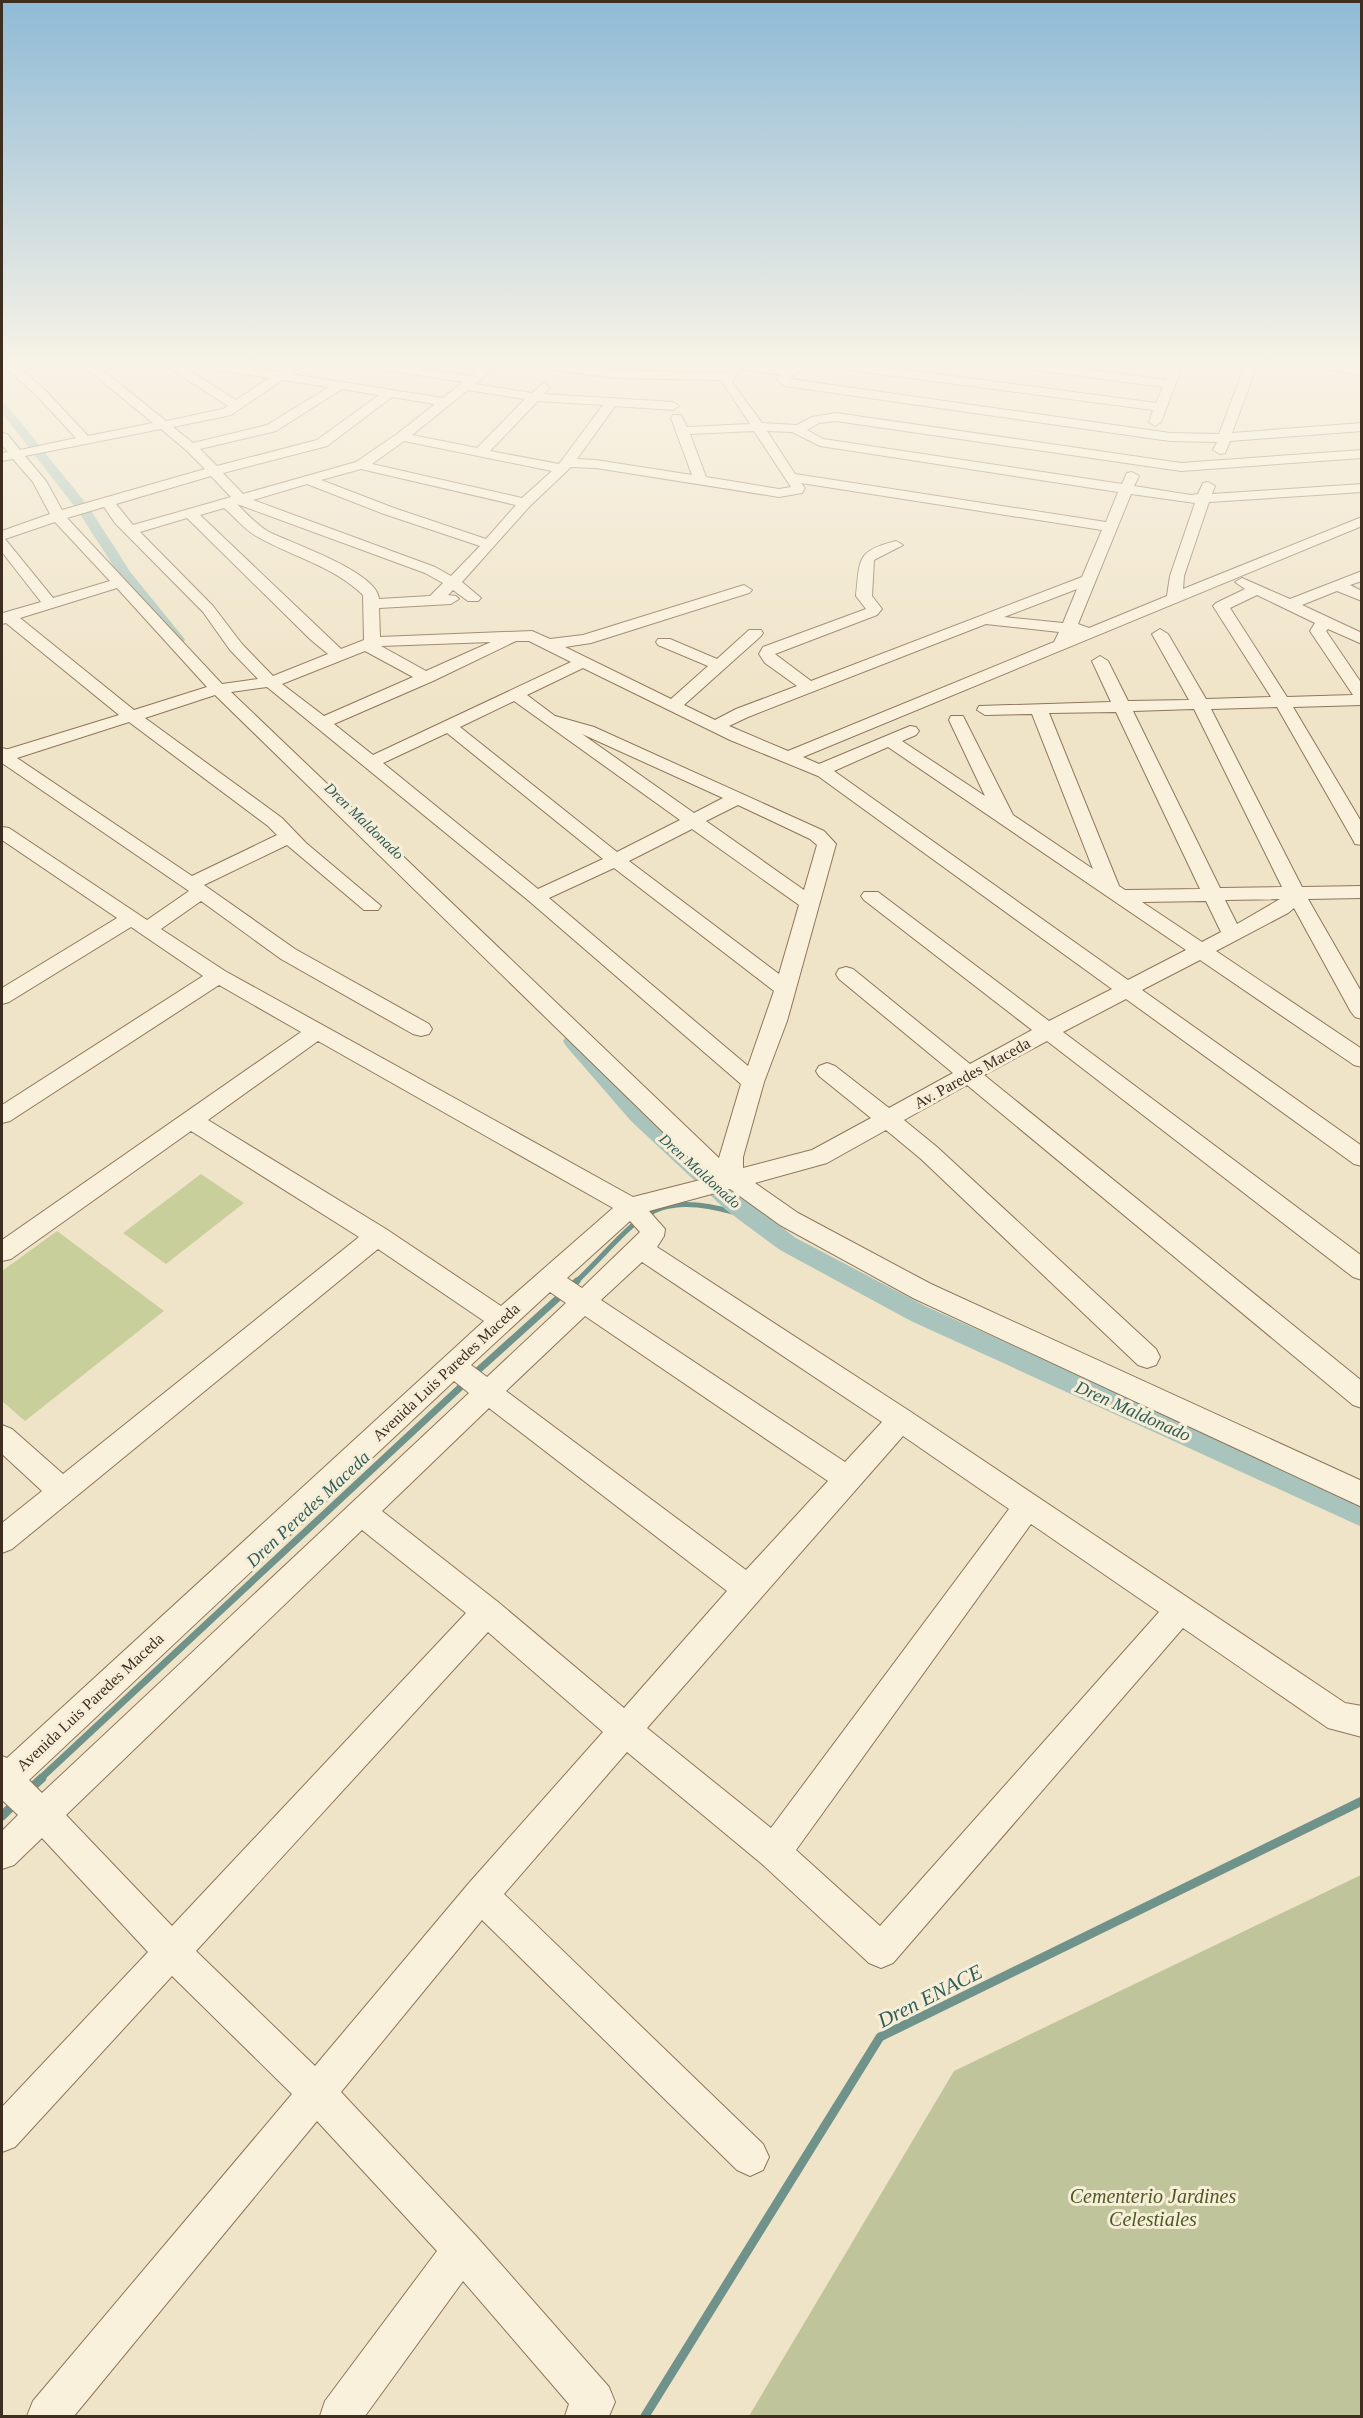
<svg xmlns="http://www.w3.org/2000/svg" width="1363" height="2418" viewBox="0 0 1363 2418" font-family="'Times New Roman',serif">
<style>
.green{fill:#c9cf9b}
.cemetery{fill:#bfc49a}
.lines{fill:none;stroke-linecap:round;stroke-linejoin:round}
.stream-far2{stroke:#6f938a;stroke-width:5}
.stream-far1{stroke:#6f938a;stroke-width:7}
.stream{stroke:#6f938a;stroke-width:9}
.canal{fill:#a9c4bc;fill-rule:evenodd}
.minor-casing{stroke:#8d765c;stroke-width:2}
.tertiary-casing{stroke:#8d765c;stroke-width:2}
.minor{fill:#faf1dc;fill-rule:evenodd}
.tertiary{fill:#faf1dc;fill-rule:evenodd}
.labels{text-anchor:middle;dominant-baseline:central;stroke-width:6;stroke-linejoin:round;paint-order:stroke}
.far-water-label{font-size:15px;font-style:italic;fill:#2f5d5a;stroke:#f7eed8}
.street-label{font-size:16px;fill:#3d2e20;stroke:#f7eed8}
.water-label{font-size:18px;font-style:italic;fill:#2f5d5a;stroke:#f7eed8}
.near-park-label{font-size:20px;font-style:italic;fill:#4d5a26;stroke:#f7eed8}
.near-water-label{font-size:21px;font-style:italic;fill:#2f5d5a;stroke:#f7eed8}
</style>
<rect width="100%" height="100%" fill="#f0e4c8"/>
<!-- green -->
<path class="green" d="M 201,1174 L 244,1203 L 166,1264 L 123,1233 Z
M 57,1231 L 164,1311 L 25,1421 L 2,1401 L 2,1271 Z"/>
<!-- cemetery -->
<path class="cemetery" d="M 1361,1875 L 1361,2416 L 749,2416 L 954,2071 Z"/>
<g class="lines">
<!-- stream-far2 -->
<path class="stream-far2" d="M 576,1282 C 643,1217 648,1185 750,1217"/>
<!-- stream-far1 -->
<path class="stream-far1" d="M 473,1375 L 577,1281
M 40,1779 L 466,1382"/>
<!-- stream -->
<path class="stream" d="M 30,1789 L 42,1778
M 2,1816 L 16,1802
M 645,2416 L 880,2037 L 1362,1801"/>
<!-- canal -->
<path class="canal" d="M 2,403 L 6,404 L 88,506 L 131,573 L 183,637 L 185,640 L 183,643 L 173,643 L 121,578 L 78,511 L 2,413 Z
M 573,1034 L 580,1036 L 647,1111 L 742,1198 L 796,1238 L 927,1307 L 1362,1502 L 1362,1527 L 911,1321 L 780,1250 L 726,1210 L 631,1121 L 566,1046 L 563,1041 L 566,1036 Z"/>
<defs>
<path id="minor" d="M 2,360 L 11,360 L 45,390 L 88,436 L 153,423 L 76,360 L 90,360 L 166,421 L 223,409 L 228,406 L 166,366 L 164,363 L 167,360 L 202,360 L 278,372 L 296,360 L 310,360 L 291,374 L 443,398 L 463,382 L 345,364 L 339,360 L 369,360 L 470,376 L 490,360 L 533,360 L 615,370 L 726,373 L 730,368 L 719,366 L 719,360 L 787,368 L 794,360 L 830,360 L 1156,403 L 1163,387 L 990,364 L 984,360 L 1019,360 L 1165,380 L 1173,360 L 1185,360 L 1161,422 L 1155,426 L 1149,422 L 1153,410 L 804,364 L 790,379 L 1170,433 L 1219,434 L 1247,360 L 1259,360 L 1232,433 L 1362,423 L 1362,431 L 1230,441 L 1225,453 L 1220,454 L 1213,450 L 1217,442 L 1170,441 L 785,386 L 777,380 L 781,375 L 741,369 L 732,382 L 762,423 L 797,425 L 812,417 L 836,413 L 1181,463 L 1362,450 L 1362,458 L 1181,471 L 836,421 L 819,423 L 807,430 L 823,439 L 1122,484 L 1127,473 L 1132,472 L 1139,476 L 1134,486 L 1191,495 L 1198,494 L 1203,483 L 1208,482 L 1215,486 L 1212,494 L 1362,484 L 1362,492 L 1209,502 L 1184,576 L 1183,589 L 1362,517 L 1362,526 L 803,757 L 819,764 L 910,726 L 916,727 L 919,731 L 916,735 L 902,741 L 985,796 L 949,720 L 951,716 L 963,716 L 1013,815 L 1093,869 L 1032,714 L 985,715 L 977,710 L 979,706 L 1111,702 L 1092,661 L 1100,656 L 1108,661 L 1128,701 L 1189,700 L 1152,634 L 1160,629 L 1168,634 L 1206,699 L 1271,697 L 1213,606 L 1216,603 L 1245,589 L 1235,582 L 1242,578 L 1290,599 L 1362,571 L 1362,581 L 1350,585 L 1362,591 L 1362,601 L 1337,591 L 1302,605 L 1362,633 L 1362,644 L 1328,629 L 1326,631 L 1362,684 L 1362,705 L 1293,707 L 1362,823 L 1362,845 L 1355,844 L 1353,840 L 1277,707 L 1211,709 L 1302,887 L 1362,886 L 1362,898 L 1308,899 L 1362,993 L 1362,1019 L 1355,1017 L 1351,1012 L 1294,908 L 1288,913 L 1216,951 L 1362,1049 L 1362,1067 L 1354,1065 L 1200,960 L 1142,990 L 1362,1146 L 1362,1166 L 1354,1164 L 1126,999 L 1063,1032 L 1362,1256 L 1362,1280 L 1353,1277 L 1047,1041 L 984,1075 L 1362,1381 L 1362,1408 L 1353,1405 L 967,1085 L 904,1120 L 937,1147 L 1156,1349 L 1160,1357 L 1156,1365 L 1147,1368 L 1138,1365 L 921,1159 L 886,1130 L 827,1163 L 755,1183 L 798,1213 L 931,1284 L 1362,1481 L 1362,1507 L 913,1298 L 780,1225 L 730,1189 L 649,1211 L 665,1229 L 664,1236 L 657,1247 L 911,1412 L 1345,1703 L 1362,1706 L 1362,1737 L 1328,1728 L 1183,1628 L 893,1963 L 881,1968 L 869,1963 L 762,1864 L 627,1752 L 504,1894 L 763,2144 L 769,2157 L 763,2170 L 750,2176 L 737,2170 L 482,1920 L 341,2092 L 476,2236 L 609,2387 L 615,2402 L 609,2416 L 565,2416 L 569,2404 L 463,2281 L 365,2416 L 320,2416 L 325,2401 L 437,2251 L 317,2121 L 74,2416 L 27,2416 L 33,2401 L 292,2094 L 172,1976 L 15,2147 L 2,2152 L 2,2107 L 148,1952 L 42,1838 L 14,1865 L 2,1869 L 2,1831 L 18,1815 L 2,1800 L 2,1756 L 7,1758 L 484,1321 L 378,1249 L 12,1549 L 2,1553 L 2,1523 L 42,1491 L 2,1454 L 2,1425 L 12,1429 L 63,1474 L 359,1237 L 191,1131 L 11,1259 L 2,1261 L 2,1240 L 301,1032 L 219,985 L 10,1121 L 2,1123 L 2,1105 L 203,976 L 131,927 L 9,1002 L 2,1004 L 2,988 L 117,918 L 2,840 L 2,827 L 9,828 L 147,920 L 189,891 L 2,763 L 2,751 L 119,715 L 6,623 L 2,624 L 3,613 L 41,602 L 2,552 L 2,531 L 50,514 L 33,482 L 13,459 L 2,461 L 2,453 L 8,452 L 2,445 L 2,433 L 7,434 L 20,450 L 76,438 L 37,396 L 2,364 ZM 501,363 L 615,378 L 721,380 L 750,424 L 687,427 L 681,415 L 673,415 L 671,418 L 692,475 L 596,460 L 577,459 L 615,406 L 673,410 L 679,406 L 673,402 L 544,394 L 550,387 L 544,383 L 532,393 L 475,384 ZM 179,364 L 269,378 L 236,400 ZM 282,380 L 329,387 L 267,425 L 193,443 L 173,427 L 231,415 ZM 342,389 L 379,395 L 317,440 L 217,466 L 200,449 L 276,431 ZM 468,390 L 525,399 L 477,448 L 412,435 ZM 392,397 L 435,404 L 397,434 L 356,462 L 243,494 L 223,473 L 327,446 ZM 538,401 L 603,405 L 559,464 L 490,451 ZM 161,429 L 186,450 L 205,469 L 62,510 L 46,481 L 25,456 ZM 754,431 L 791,487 L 779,489 L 706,477 L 690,434 ZM 767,431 L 792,432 L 820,446 L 1118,492 L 1106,522 L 795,474 ZM 404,441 L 552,471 L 522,498 L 372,464 ZM 571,467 L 596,468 L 779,497 L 802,493 L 805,488 L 801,483 L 1102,530 L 1082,577 L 811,681 L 775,654 L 877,615 L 882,609 L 872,596 L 874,560 L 903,545 L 896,541 C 856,551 860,559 856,596 L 866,609 L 763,647 L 759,654 L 765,663 L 797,686 L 736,709 L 715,720 L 684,705 L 761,636 L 763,633 L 761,630 L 749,630 L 717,659 L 670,639 L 658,639 L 656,642 L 658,645 L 708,666 L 671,699 L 565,647 L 591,643 L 749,593 L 752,590 L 744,585 L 583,635 L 550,639 L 532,631 L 380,637 L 379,608 L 451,604 L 459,599 L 456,596 L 448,595 L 453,590 L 468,601 L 478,601 L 481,598 L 462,582 L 530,506 ZM 361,469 L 516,505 L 486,539 L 394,508 L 321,480 ZM 211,476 L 231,497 L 133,525 L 116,504 ZM 307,484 L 384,514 L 480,546 L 451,576 L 435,567 L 253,500 ZM 1131,494 L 1195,503 L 1170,576 L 1167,596 L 1089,628 L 1078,624 ZM 237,504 L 425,573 L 443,583 L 430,596 L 379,599 C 378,572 291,543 269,532 C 257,525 247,514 237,504 ZM 104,507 L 115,523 L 203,612 L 230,650 L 258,679 L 222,684 L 67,518 ZM 224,508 C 235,517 244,529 256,536 C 292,557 332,565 363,595 L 364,640 L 341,649 L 200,515 ZM 187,518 L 311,640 L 328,654 L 273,676 L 242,644 L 213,606 L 140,532 ZM 55,522 L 110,581 L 53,598 L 5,539 ZM 117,588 L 207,687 L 134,710 L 20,618 ZM 1077,589 L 1063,623 L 1004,617 ZM 1257,595 L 1315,623 L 1310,631 L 1353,695 L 1287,697 L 1230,608 ZM 986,624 L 1059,632 L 1054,642 L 788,751 L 729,726 L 748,717 ZM 516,641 L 529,641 L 571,662 L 373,755 L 334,724 L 433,681 ZM 491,642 L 426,671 L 381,646 ZM 365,651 L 413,677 L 324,716 L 282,684 ZM 583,668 L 730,740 L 818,776 L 1112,989 L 1049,1021 L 878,892 L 864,892 L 861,896 L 864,900 L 1032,1030 L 970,1064 L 853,969 L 846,967 L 839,969 L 836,974 L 839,979 L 953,1073 L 889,1108 L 835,1066 L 827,1063 L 819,1066 L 816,1071 L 819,1076 L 871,1118 L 812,1150 L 743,1168 L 743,1157 L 764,1082 L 787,1021 L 836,844 L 824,831 L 594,727 L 555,716 L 527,695 ZM 267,687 L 529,901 L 741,1084 L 719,1158 L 231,692 ZM 215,695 L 699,1167 L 712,1177 L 633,1197 L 225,971 L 161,929 L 201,901 L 281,959 L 413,1034 L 421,1036 L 429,1034 L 432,1029 L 429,1024 L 295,949 L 204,885 L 287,845 L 364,910 L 378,910 L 381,906 L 306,843 L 282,818 L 145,718 ZM 514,701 L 680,820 L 617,852 L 460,727 ZM 1194,709 L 1282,887 L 1220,888 L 1133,711 ZM 1116,712 L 1200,889 L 1125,890 L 1119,886 L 1049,713 ZM 129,722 L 268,826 L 277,835 L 192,876 L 17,758 ZM 447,733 L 603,859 L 538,889 L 383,763 ZM 582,734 L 723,798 L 694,813 ZM 888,747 L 1186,950 L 1128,980 L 834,771 ZM 738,805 L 810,839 L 817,845 L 804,890 L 706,821 ZM 692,829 L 799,905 L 779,974 L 629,861 ZM 614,868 L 774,991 L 748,1066 L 549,898 ZM 1280,899 L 1237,924 L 1225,900 ZM 1206,901 L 1221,932 L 1202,942 L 1142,902 ZM 318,1041 L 613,1208 L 501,1306 L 386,1229 L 208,1120 ZM 630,1221 L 640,1232 L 582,1288 L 567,1278 ZM 642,1262 L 882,1422 L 845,1462 L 601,1300 ZM 550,1292 L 566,1303 L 487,1377 L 471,1365 ZM 585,1316 L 828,1481 L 746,1570 L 506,1391 ZM 454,1381 L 469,1393 L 42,1793 L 29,1780 ZM 489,1408 L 727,1591 L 624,1708 L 498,1602 L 382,1511 ZM 903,1436 L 1009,1509 L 771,1828 L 647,1728 ZM 1031,1524 L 1159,1612 L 880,1926 L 796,1850 ZM 362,1530 L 466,1613 L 172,1926 L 66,1815 ZM 488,1632 L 603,1732 L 469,1883 L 315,2066 L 196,1951 Z
M 1291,360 L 1318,360 L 1362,368 L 1362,375 L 1297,364 Z"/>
<path id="tertiary" d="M 2,748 L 10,750 L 14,756 L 11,761 L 2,762 Z"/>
</defs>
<!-- minor casing -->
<use href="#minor" class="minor-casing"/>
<!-- tertiary casing -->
<use href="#tertiary" class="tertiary-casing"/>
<!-- minor -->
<use href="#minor" class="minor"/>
<!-- tertiary -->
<use href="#tertiary" class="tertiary"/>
</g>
<!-- sky -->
<linearGradient id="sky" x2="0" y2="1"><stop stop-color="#8fbad6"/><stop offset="0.52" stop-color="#f8f3e6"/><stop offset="1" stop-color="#f8f3e6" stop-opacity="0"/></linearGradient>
<rect width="1363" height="699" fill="url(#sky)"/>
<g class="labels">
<!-- far-water labels -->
<g class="far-water-label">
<text transform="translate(364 821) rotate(44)">Dren Maldonado</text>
<text transform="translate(700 1171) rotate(42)">Dren Maldonado</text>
</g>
<!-- street labels -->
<g class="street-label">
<text transform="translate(972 1073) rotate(-29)">Av. Paredes Maceda</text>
<text transform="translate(446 1372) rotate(-43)">Avenida Luis Paredes Maceda</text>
<text transform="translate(90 1702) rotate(-43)">Avenida Luis Paredes Maceda</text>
</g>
<!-- water labels -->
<g class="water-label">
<text transform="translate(1133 1411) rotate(24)">Dren Maldonado</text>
<text transform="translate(308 1509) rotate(-43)">Dren Peredes Maceda</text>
</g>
<!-- near-park labels -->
<g class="near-park-label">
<text x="1153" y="2196">Cementerio Jardines<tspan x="1153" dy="23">Celestiales</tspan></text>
</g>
<!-- near-water labels -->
<g class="near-water-label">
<text transform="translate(930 1996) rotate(-27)">Dren ENACE</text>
</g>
</g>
<!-- border -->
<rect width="1363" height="2418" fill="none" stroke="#3d2e20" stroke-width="6"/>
</svg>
